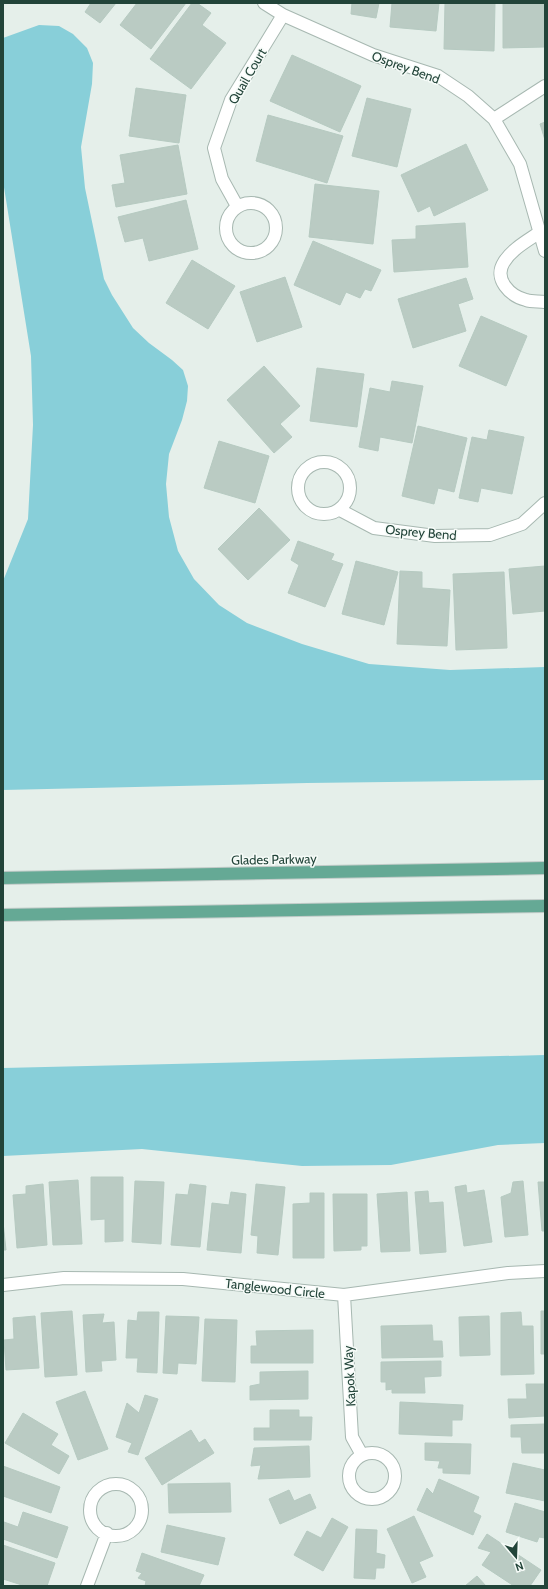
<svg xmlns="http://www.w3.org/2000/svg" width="548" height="1589" viewBox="0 0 548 1589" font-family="Cabin,sans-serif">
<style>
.water{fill:#88cfd9}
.building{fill:#bacbc3;stroke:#b6cac1}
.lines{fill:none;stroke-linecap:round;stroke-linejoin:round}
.minor-casing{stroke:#a7b8b1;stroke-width:14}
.major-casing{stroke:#c1cbc8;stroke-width:14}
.minor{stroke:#fff;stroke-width:12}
.major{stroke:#65a995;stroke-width:12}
.labels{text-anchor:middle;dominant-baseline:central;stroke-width:3;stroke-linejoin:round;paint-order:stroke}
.street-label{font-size:13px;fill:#224439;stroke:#f6fbf8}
</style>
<rect width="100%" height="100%" fill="#e5efea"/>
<!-- water -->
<path class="water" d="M 39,25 L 59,26 L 73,34 L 87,48 L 93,63 L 92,84 L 81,147 L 85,188 L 104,279 L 112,295 L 133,328 L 149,343 L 172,360 L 183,370 L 188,386 L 187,401 L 182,420 L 169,454 L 166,484 L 169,517 L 178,551 L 194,579 L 219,605 L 247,623 L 302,644 L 369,664 L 450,670 L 545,667 L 545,780 L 307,783 L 3,790 L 3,581 L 28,519 L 33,425 L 31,356 L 3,181 L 3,38 Z
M 545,1055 L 545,1143 L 498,1145 L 391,1165 L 302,1166 L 142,1149 L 3,1156 L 3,1068 Z"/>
<!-- building -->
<path class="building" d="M 91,3 L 116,3 L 100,23 L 85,12 Z
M 137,3 L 186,3 L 151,49 L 120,25 Z
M 192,3 L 197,3 L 211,13 L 202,25 L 226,43 L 191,89 L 150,59 Z
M 352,3 L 379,3 L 376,18 L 351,14 Z
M 392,3 L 439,3 L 436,31 L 390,27 Z
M 445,3 L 495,3 L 494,51 L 444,49 Z
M 503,3 L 545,3 L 545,47 L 503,48 Z
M 292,55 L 361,86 L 340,132 L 270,101 Z
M 136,88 L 186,95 L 179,143 L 129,136 Z
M 367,98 L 411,109 L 397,167 L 352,156 Z
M 268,115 L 343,136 L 327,183 L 256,161 Z
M 545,122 L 545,140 L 540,124 Z
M 466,144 L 488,190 L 434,216 L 430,206 L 418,212 L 401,175 Z
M 178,145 L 187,194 L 116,207 L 112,185 L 125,183 L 120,155 Z
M 315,184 L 379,191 L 373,244 L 309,237 Z
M 186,200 L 198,249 L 149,261 L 143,238 L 125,242 L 118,217 Z
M 465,223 L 468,267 L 394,272 L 392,240 L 416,239 L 416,226 Z
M 313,241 L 381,270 L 371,291 L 365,289 L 360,298 L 346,292 L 340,305 L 294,285 Z
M 192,260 L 235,286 L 208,329 L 166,303 Z
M 285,277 L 302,327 L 257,342 L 240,292 Z
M 466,278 L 473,299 L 458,304 L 466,331 L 413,348 L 398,299 Z
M 481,316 L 527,336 L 506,386 L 459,366 Z
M 264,366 L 300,406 L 280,424 L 292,437 L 274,453 L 227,400 Z
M 317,368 L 364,374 L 357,427 L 310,421 Z
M 392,381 L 423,386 L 412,443 L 380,437 L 378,451 L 359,447 L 370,388 L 390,392 Z
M 418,426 L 467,438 L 454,492 L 438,488 L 434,504 L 402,496 Z
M 489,430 L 524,437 L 512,494 L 481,488 L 478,502 L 459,498 L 472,437 L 487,440 Z
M 219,441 L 269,456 L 255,503 L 204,488 Z
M 259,508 L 290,540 L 248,580 L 218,549 Z
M 298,541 L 334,554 L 331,560 L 343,564 L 325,607 L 288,593 L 299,565 L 291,560 Z
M 356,561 L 398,572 L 384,625 L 342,614 Z
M 545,566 L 545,611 L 513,614 L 509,569 Z
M 400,571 L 422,572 L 422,588 L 450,590 L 447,646 L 397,644 Z
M 504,572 L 507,648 L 456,650 L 453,574 Z
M 91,1177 L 123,1177 L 123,1241 L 105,1242 L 105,1219 L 91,1220 Z
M 78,1180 L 82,1244 L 53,1245 L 49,1182 Z
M 135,1181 L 164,1182 L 161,1244 L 132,1242 Z
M 523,1181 L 528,1235 L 505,1237 L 501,1197 L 511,1193 L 513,1182 Z
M 538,1182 L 545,1182 L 545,1231 L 542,1231 Z
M 43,1184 L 47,1245 L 17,1248 L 13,1195 L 26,1194 L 26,1186 Z
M 190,1184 L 206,1186 L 200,1247 L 171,1245 L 176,1194 L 188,1195 Z
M 256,1184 L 285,1187 L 278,1255 L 257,1253 L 258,1236 L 251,1235 Z
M 466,1185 L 467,1193 L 484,1190 L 492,1242 L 464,1246 L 455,1187 Z
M 428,1191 L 429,1203 L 443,1202 L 446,1252 L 420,1254 L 415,1192 Z
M 231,1192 L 246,1194 L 241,1253 L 207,1250 L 212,1203 L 229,1205 Z
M 407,1192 L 410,1251 L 381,1252 L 377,1194 Z
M 310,1193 L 324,1193 L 324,1258 L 293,1258 L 293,1204 L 310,1203 Z
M 333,1194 L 367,1194 L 367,1246 L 361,1246 L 361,1250 L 334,1251 Z
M 3,1222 L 6,1250 L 3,1250 Z
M 72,1311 L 77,1375 L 45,1377 L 41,1313 Z
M 541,1311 L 545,1311 L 545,1354 L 541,1354 Z
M 138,1312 L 159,1312 L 157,1373 L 137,1372 L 138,1358 L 126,1358 L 128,1320 L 137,1321 Z
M 521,1312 L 522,1326 L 533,1326 L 534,1374 L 501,1375 L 501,1313 Z
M 104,1314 L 102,1323 L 114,1322 L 116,1360 L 101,1361 L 102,1371 L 86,1372 L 83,1315 Z
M 35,1316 L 39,1368 L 6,1370 L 4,1340 L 14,1339 L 13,1318 Z
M 166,1316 L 199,1317 L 196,1364 L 178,1363 L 177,1374 L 163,1373 Z
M 489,1316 L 490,1355 L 460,1356 L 459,1317 Z
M 205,1319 L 237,1320 L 235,1382 L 202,1381 Z
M 432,1325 L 433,1341 L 442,1341 L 443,1357 L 382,1358 L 381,1326 Z
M 313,1330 L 313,1363 L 251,1363 L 251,1346 L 257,1346 L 256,1331 Z
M 441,1361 L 441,1376 L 424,1377 L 425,1393 L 392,1393 L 392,1389 L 386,1390 L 386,1382 L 381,1382 L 381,1362 Z
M 308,1371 L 308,1399 L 250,1400 L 250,1386 L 260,1384 L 260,1372 Z
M 526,1384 L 545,1384 L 545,1416 L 509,1418 L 508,1399 L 527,1399 Z
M 85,1391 L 108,1449 L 78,1460 L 56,1402 Z
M 145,1395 L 158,1399 L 138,1455 L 128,1452 L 132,1443 L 116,1437 L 127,1403 L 139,1413 Z
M 400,1402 L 463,1405 L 462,1420 L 452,1420 L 452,1436 L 399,1434 Z
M 270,1410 L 299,1410 L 299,1417 L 312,1417 L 311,1440 L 254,1440 L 254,1428 L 270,1428 Z
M 23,1413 L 58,1434 L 51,1445 L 69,1456 L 59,1474 L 5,1443 Z
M 545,1424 L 545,1453 L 522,1453 L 521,1437 L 511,1437 L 511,1425 Z
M 191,1430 L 199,1443 L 205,1439 L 214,1453 L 162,1485 L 145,1458 Z
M 425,1443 L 471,1444 L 470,1474 L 443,1473 L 443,1468 L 438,1468 L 440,1461 L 425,1460 Z
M 309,1446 L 310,1477 L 258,1479 L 261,1465 L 251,1466 L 254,1448 Z
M 513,1463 L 545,1470 L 545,1501 L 506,1493 Z
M 3,1466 L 60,1487 L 51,1513 L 3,1496 Z
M 439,1479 L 479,1497 L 473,1512 L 481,1516 L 473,1535 L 417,1510 L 427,1488 L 433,1494 Z
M 230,1483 L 231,1512 L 169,1513 L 168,1484 Z
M 289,1490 L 294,1501 L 310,1494 L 316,1508 L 280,1524 L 269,1499 Z
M 515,1503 L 545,1512 L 545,1538 L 539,1537 L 537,1542 L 506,1532 Z
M 23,1512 L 68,1527 L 57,1558 L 3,1539 L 4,1522 L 18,1527 Z
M 414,1516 L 433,1556 L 419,1562 L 426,1577 L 412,1583 L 387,1529 Z
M 332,1518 L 348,1527 L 323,1571 L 294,1555 L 307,1531 L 321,1538 Z
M 167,1525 L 225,1538 L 218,1565 L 161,1552 Z
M 356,1529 L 377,1530 L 376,1553 L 385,1555 L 384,1568 L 376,1568 L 375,1579 L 354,1578 Z
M 487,1534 L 541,1570 L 530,1586 L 514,1586 L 482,1565 L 491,1552 L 478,1548 Z
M 3,1545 L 55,1563 L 47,1586 L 25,1586 L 3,1579 Z
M 142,1553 L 204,1575 L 199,1586 L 145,1586 L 146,1581 L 138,1578 L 142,1573 L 136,1571 Z
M 477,1576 L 486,1586 L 465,1586 Z"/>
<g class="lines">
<defs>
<path id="minor" d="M 264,3 L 283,15 L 373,55 L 438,76 L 468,96 L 494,119 L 520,164 L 545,251
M 494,119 L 545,86
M226 228a25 25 0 1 1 50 0a25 25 0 1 1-50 0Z
M 237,206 L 222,179 L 214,148 L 231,100 L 283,15
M 540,232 C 527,241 512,249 504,262 C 493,279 510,296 526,300 C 532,302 539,301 545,302
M298 488a26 26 0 1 1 52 0a26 26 0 1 1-52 0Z
M 340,510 L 374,528 L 435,536 L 490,535 L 522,524 L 545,503
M 3,1285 L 64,1278 L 183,1279 L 344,1295 L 508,1273 L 545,1271
M 344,1295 L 352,1437 L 362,1455
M349 1476a23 23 0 1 1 46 0a23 23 0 1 1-46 0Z
M90 1510a26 26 0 1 1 52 0a26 26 0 1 1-52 0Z
M 87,1586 L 107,1533"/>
<path id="major" d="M 3,878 L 545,868
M 3,915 L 545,906"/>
</defs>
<!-- minor casing -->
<use href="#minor" class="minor-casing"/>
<!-- major casing -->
<use href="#major" class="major-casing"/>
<!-- minor -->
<use href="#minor" class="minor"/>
<!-- major -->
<use href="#major" class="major"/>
</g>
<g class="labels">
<!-- street labels -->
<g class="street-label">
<text transform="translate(406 67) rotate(20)">Osprey Bend</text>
<text transform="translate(247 76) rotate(-60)">Quail Court</text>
<text transform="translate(421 532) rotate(5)">Osprey Bend</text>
<text transform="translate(274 859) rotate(-1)">Glades Parkway</text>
<text transform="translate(275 1288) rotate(6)">Tanglewood Circle</text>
<text transform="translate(349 1376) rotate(-93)">Kapok Way</text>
</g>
</g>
<!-- border -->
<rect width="548" height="1589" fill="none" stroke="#224439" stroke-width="8"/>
<!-- north arrow -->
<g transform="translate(516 1557) rotate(161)" stroke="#f6fbf8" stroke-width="3" paint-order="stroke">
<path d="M0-3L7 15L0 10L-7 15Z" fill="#224439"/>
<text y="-6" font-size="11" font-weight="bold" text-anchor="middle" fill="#224439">N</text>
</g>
</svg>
